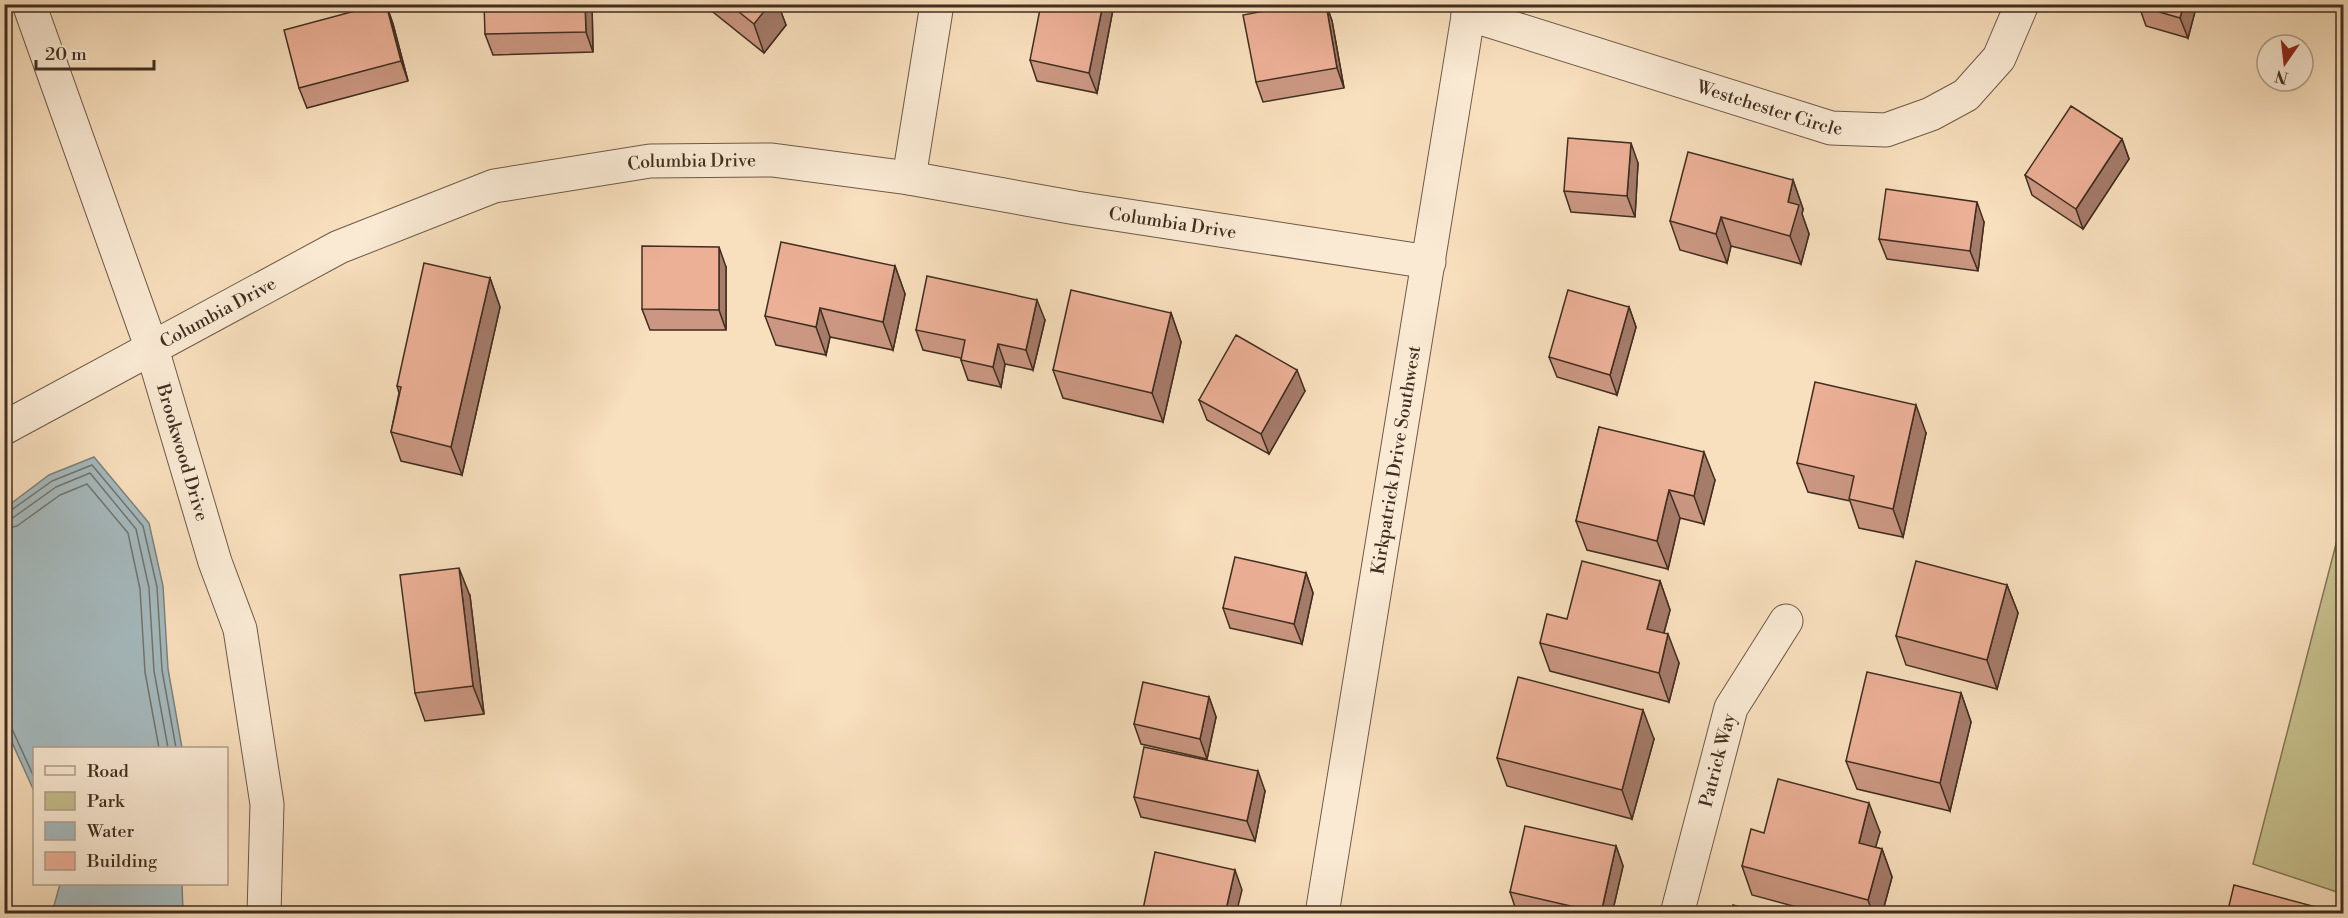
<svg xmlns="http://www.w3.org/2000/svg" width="2348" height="918" viewBox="0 0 2348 918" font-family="'Libre Bodoni',serif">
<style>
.green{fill:#c5bf8c;stroke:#827656;stroke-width:1.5}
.water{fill:#a5b9bd;stroke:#7d817e;stroke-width:1.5}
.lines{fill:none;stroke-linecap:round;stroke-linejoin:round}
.shore{stroke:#72746e;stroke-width:1.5}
.minor-casing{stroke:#6e5a47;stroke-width:35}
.minor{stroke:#faead4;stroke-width:33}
.wall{fill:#cb9782;stroke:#402e20;stroke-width:1.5}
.shaded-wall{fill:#a57b6a;stroke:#402e20;stroke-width:1.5}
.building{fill:#ecb097;stroke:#402e20;stroke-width:1.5}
.labels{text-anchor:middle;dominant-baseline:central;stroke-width:4.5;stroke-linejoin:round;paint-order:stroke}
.street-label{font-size:18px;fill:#402e20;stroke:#faead4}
</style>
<rect width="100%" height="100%" fill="#f8dfbd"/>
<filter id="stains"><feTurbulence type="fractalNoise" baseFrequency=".00333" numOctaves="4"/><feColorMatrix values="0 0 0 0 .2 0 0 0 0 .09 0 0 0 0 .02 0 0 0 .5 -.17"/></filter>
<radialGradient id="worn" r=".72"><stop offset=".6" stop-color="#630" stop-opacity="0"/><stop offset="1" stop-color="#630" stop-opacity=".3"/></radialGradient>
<!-- green -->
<path class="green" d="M 2343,517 L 2344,894 L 2343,894 L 2253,864 Z"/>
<!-- water -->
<path class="water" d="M 94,457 L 149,523 L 163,586 L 168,669 L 182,748 L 34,748 L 34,791 L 5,727 L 5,508 L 49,475 Z
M 60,884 L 182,884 L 183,913 L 52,913 Z"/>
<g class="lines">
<!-- shore -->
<path class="shore" d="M 4,512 L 10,511 L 52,481 L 92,465 L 143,526 L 157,587 L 162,670 L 176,748
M 4,520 L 14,517 L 56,487 L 90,473 L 136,529 L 149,588 L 154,671 L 168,748
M 4,529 L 17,526 L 60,495 L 87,484 L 128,533 L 140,589 L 145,672 L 159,748
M 4,726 L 12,729 L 34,777"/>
<defs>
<g id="minor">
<path id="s1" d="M 29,4 L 152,349 L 215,562 L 240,629 L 267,804 L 264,914"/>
<path id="s2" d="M 1468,14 L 1831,128 L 1886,130 L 1931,114 L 1966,95 L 1999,58 L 2022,4"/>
<path d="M 909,178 L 937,4"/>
<path id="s3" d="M 4,428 L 339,247 L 494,186 L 650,161 L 772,160 L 909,178 L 1076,208 L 1429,262"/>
<path id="s4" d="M 1322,914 L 1470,4"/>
<path id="s5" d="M 1677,914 L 1731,708 L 1786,621"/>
</g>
</defs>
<!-- minor casing -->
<use href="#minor" class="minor-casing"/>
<!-- minor -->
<use href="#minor" class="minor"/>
</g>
<!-- wall -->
<path class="wall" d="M 386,4 L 393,24 L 408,81 L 307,108 L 299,88 Z
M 592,4 L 593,52 L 493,55 L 485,34 Z
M 703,4 L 778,4 L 786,25 L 764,53 Z
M 1114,4 L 1097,93 L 1037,81 L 1030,60 Z
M 1302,4 L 1326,4 L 1332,21 L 1344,88 L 1263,102 L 1256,82 Z
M 2140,4 L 2197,4 L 2188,38 L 2146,26 L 2139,6 Z
M 2122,139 L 2129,159 L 2083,229 L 2032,195 L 2025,175 Z
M 1638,163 L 1635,217 L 1571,212 L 1564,191 Z
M 1793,180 L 1803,209 L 1802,214 L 1809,234 L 1801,264 L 1731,246 L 1727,263 L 1680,250 L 1670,221 Z
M 1984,222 L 1978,271 L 1887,259 L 1879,239 Z
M 895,266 L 905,294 L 893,350 L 830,337 L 826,355 L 776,345 L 765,316 Z
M 726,267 L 726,330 L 650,330 L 642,309 Z
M 490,278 L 500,307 L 462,475 L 401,461 L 391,432 L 399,393 L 397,386 Z
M 1629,307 L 1636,327 L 1617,395 L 1557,377 L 1549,357 Z
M 1171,313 L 1181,342 L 1163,422 L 1063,398 L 1053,370 Z
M 1045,320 L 1033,370 L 1005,364 L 1001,387 L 968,380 L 961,360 L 961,358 L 923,350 L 916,330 Z
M 1305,391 L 1269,454 L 1207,420 L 1199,400 Z
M 1599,427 L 1715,480 L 1704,524 L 1680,518 L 1668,569 L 1587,550 L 1576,521 Z
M 1926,433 L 1903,537 L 1859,528 L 1850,501 L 1808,492 L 1797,463 Z
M 1306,573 L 1313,593 L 1302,644 L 1230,628 L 1223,608 Z
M 1660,581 L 1670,610 L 1664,633 L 1679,663 L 1669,702 L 1550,671 L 1540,643 L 1567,619 Z
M 2007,585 L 2018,613 L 1997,689 L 1906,665 L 1896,636 Z
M 470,596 L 484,714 L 425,721 L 415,693 Z
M 1961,693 L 1971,722 L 1950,811 L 1857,789 L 1846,761 Z
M 1209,697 L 1216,717 L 1207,759 L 1141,744 L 1134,724 Z
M 1654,739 L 1632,819 L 1507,786 L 1497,758 Z
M 1265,791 L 1255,841 L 1141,817 L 1134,797 Z
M 1880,832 L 1875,847 L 1882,849 L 1892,877 L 1882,914 L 1823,914 L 1752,895 L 1742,866 L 1764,833 Z
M 1616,846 L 1623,866 L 1612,914 L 1521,914 L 1517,913 L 1510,892 Z"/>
<!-- shaded-wall -->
<path class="shaded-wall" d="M 386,4 L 393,24 L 408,81 L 401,61 Z
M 585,4 L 592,4 L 593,52 L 586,32 Z
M 766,4 L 778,4 L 786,25 L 764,53 L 754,24 Z
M 1103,4 L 1114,4 L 1097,93 L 1089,73 Z
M 1326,4 L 1332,21 L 1344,88 L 1337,68 Z
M 2184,4 L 2197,4 L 2188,38 L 2180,18 Z
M 2122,139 L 2129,159 L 2083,229 L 2076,209 Z
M 1631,143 L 1638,163 L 1635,217 L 1627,196 Z
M 1793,180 L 1803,209 L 1802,214 L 1809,234 L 1801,264 L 1790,236 L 1788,202 Z
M 1977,202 L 1984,222 L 1978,271 L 1970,251 Z
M 1721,217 L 1731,246 L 1727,263 L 1716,234 Z
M 719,247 L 726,267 L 726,330 L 719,310 Z
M 895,266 L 905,294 L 893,350 L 883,322 Z
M 490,278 L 500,307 L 462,475 L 451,447 Z
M 1037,300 L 1045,320 L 1033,370 L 1026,350 Z
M 1629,307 L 1636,327 L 1617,395 L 1610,375 Z
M 820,308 L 830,337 L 826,355 L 816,327 Z
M 1171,313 L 1181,342 L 1163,422 L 1152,393 Z
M 998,344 L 1005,364 L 1001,387 L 993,367 Z
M 1297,370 L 1305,391 L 1269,454 L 1261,434 Z
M 1916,405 L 1926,433 L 1903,537 L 1893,509 Z
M 1704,452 L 1715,480 L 1704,524 L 1694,496 Z
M 1669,490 L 1680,518 L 1668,569 L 1657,541 Z
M 459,568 L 470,596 L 484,714 L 473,686 Z
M 1306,573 L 1313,593 L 1302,644 L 1294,624 Z
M 1660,581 L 1670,610 L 1657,658 L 1647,629 Z
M 2007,585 L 2018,613 L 1997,689 L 1987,660 Z
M 1668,634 L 1679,663 L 1669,702 L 1659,673 Z
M 1961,693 L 1971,722 L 1950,811 L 1940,783 Z
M 1209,697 L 1216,717 L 1207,759 L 1200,739 Z
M 1643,710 L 1654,739 L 1632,819 L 1622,790 Z
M 1258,771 L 1265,791 L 1255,841 L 1247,821 Z
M 1869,803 L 1880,832 L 1869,871 L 1859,843 Z
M 1616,846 L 1623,866 L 1612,914 L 1601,914 Z
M 1882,849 L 1892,877 L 1882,914 L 1873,914 L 1868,900 Z
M 1235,870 L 1242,890 L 1236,914 L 1225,914 Z"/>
<!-- building -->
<path class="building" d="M 381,4 L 386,4 L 401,61 L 299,88 L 284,30 Z
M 484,4 L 585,4 L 586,32 L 485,34 Z
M 729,4 L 770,4 L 754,24 Z
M 1041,4 L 1103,4 L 1089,73 L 1030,60 Z
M 1302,4 L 1326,4 L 1337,68 L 1256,82 L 1243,15 Z
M 2140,4 L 2184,4 L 2180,18 L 2139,6 Z
M 2071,106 L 2122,139 L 2076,209 L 2025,175 Z
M 1568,138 L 1631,143 L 1627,196 L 1564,191 Z
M 1688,152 L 1793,180 L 1788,202 L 1799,205 L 1790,236 L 1721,217 L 1716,234 L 1670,221 Z
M 1886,189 L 1977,202 L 1970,251 L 1879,239 Z
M 781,242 L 895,266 L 883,322 L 820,308 L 816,327 L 765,316 Z
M 642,246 L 719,247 L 719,310 L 642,309 Z
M 424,263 L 490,278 L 451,447 L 391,432 L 401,387 L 397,386 Z
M 927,276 L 1037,300 L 1026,350 L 998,344 L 993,367 L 961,360 L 965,340 L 916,330 Z
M 1071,290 L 1171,313 L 1152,393 L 1053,370 Z
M 1568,290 L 1629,307 L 1610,375 L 1549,357 Z
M 1236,335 L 1297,370 L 1261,434 L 1199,400 Z
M 1815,382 L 1916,405 L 1893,509 L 1849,499 L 1854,476 L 1797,463 Z
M 1599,427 L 1704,452 L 1694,496 L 1669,490 L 1657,541 L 1576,521 Z
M 1235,557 L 1306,573 L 1294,624 L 1223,608 Z
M 1582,561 L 1660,581 L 1647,629 L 1668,634 L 1659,673 L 1540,643 L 1547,614 L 1567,619 Z
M 1916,561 L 2007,585 L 1987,660 L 1896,636 Z
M 459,568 L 473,686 L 415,693 L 400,575 Z
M 1867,672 L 1961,693 L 1940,783 L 1846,761 Z
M 1518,677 L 1643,710 L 1622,790 L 1497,758 Z
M 1143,682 L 1209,697 L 1200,739 L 1134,724 Z
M 1144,747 L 1258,771 L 1247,821 L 1134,797 Z
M 1778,779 L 1869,803 L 1859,843 L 1882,849 L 1868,900 L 1742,866 L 1751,829 L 1764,833 Z
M 1525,826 L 1616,846 L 1601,913 L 1510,892 Z
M 1155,852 L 1235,870 L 1225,914 L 1142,914 Z
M 2234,885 L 2342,914 L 2227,914 Z
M 1733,905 L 1765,914 L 1731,914 Z"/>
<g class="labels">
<!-- street labels -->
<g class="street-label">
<text stroke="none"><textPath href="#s2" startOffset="316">Westchester Circle</textPath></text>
<text stroke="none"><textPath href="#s3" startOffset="747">Columbia Drive</textPath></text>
<text stroke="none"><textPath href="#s3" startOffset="1233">Columbia Drive</textPath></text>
<text stroke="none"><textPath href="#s3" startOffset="243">Columbia Drive</textPath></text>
<text stroke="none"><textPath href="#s1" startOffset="474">Brookwood Drive</textPath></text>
<text stroke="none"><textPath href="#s4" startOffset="460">Kirkpatrick Drive Southwest</textPath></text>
<text stroke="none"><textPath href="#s5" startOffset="159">Patrick Way</textPath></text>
</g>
</g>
<!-- margin -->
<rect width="2348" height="918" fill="none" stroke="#f8dfbd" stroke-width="24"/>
<rect x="6" y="6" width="2336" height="906" fill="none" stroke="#402e20" stroke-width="3"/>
<rect x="12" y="12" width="2324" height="894" fill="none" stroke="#402e20" stroke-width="1.5"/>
<!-- legend -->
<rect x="33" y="747" width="195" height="138" fill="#faead4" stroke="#b09f8c" stroke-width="1.5"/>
<rect x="45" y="766" width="30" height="9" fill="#faead4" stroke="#b09f8c" stroke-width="1.5"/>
<text x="87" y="777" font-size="18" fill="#402e20">Road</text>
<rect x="45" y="792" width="30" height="18" fill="#c5bf8c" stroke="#b09f8c" stroke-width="1.5"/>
<text x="87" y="807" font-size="18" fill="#402e20">Park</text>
<rect x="45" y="822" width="30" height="18" fill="#a5b9bd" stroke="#b09f8c" stroke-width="1.5"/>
<text x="87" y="837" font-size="18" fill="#402e20">Water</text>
<rect x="45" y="852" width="30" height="18" fill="#ecb097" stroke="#b09f8c" stroke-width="1.5"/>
<text x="87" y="867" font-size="18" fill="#402e20">Building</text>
<!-- north arrow -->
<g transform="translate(2285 63) rotate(194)"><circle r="28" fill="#faead4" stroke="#b09f8c" stroke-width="1.5"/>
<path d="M0-4.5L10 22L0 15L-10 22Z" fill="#8f2418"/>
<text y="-9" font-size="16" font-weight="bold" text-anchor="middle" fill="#402e20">N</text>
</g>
<!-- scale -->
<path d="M36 60v9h118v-9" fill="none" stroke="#402e20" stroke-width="3"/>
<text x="45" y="60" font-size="18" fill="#402e20" stroke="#faead4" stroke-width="4.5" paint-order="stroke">20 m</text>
<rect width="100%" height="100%" filter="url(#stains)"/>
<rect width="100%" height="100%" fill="url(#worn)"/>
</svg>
